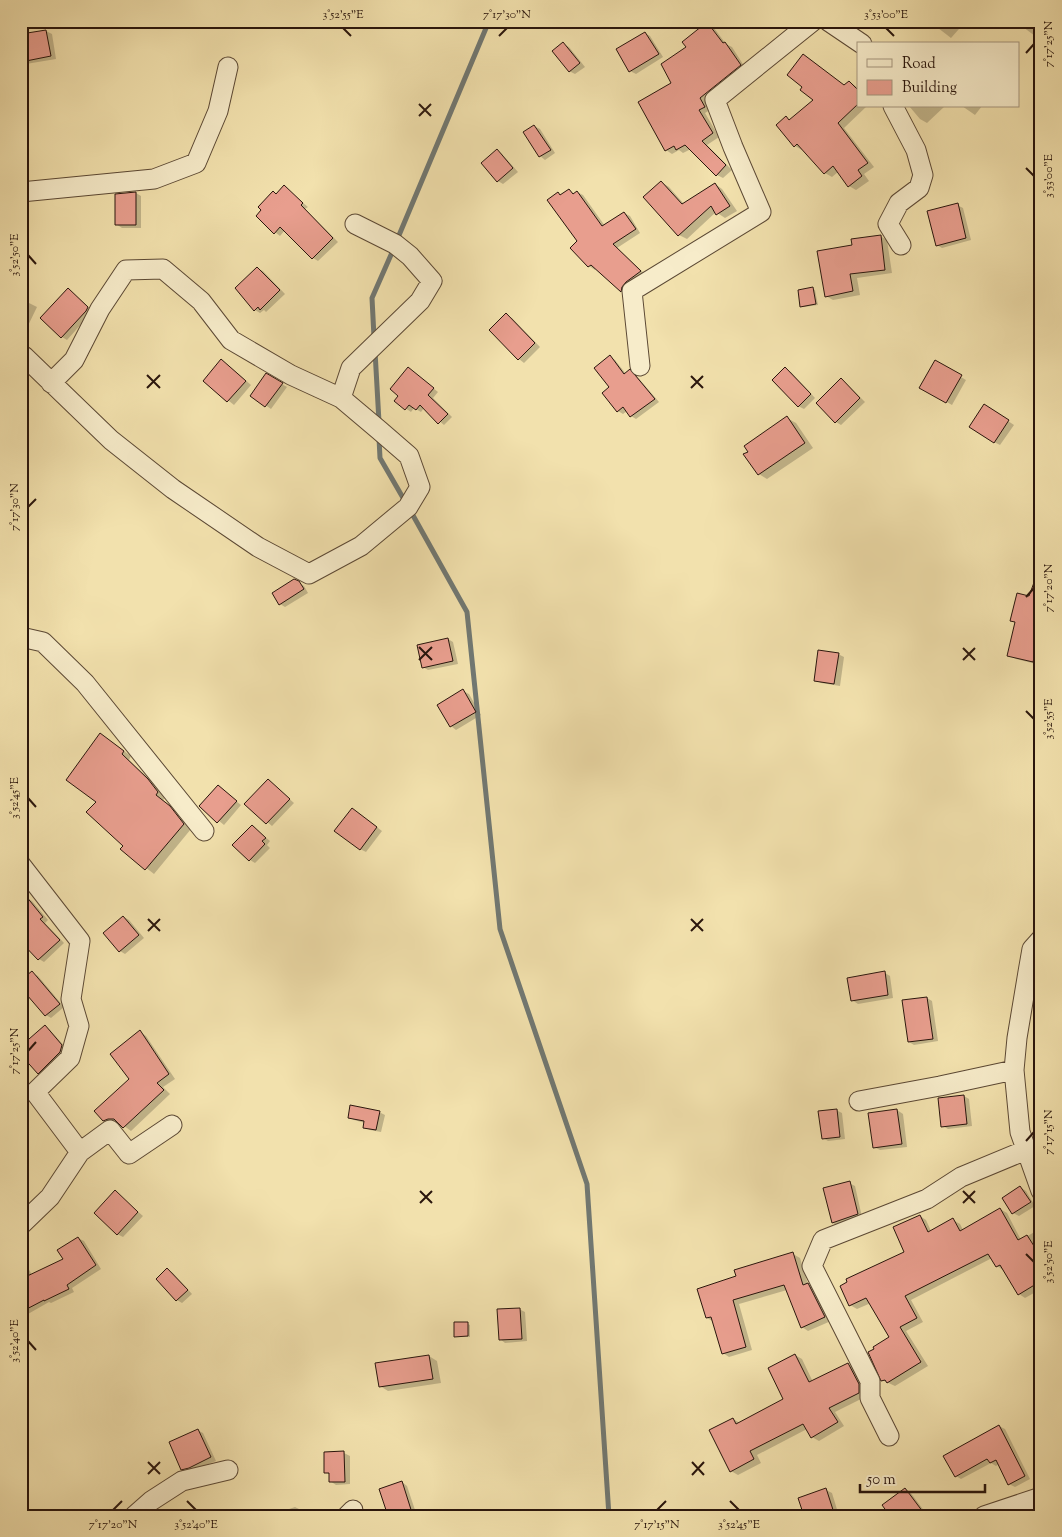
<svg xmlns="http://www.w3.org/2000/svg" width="1062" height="1537" viewBox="0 0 1062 1537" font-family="'Sorts Mill Goudy',serif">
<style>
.shadow{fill:#0003}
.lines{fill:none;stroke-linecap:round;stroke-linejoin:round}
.stream{stroke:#717872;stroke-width:5}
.building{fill:#e89e8e;stroke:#29150c}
.minor-casing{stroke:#5b4834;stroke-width:21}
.minor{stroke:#f7ecca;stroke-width:19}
.ticks{fill:none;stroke:#29150c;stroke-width:2}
.neatline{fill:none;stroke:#29150c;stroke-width:2}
.ticks-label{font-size:12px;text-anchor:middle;fill:#29150c}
</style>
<rect width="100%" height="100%" fill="#f2e1ad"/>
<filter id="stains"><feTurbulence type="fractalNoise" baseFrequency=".004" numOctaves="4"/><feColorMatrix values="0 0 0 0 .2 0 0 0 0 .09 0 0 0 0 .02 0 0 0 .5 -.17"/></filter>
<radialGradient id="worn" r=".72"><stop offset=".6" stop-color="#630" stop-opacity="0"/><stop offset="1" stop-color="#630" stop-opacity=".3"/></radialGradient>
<!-- shadow -->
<path class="shadow" d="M 929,21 L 966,21 L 951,38 Z
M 1015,21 L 1041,21 L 1041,30 L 1035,36 Z
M 707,24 L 714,28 L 726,44 L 732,47 L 746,69 L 706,102 L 710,110 L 705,113 L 719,137 L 707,145 L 732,170 L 723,178 L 717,175 L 691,149 L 683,153 L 679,150 L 672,154 L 666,150 L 673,84 L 687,47 Z
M 46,31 L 52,34 L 56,59 L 26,64 L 21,62 L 21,35 Z
M 645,33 L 650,36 L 663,57 L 636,74 L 630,71 Z
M 563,44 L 569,47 L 585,67 L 575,74 L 569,71 Z
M 850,82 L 858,88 L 858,106 L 867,106 L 844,128 L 874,167 L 864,174 L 869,181 L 856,190 L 849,186 L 838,172 L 832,177 L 825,173 L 803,149 L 802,150 L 795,146 L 777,125 L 786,118 L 791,121 Z
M 909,106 L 945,106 L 927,123 L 920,119 Z
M 962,106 L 982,106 L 975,115 Z
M 534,126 L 540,129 L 555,153 L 545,160 L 540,156 L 524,133 Z
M 497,150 L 502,154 L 518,172 L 503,184 L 498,181 Z
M 661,182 L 669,187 L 684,204 L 715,184 L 722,189 L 737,211 L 725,218 L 716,212 L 687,239 L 679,235 Z
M 284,187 L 308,207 L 305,209 L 338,242 L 318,261 L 313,258 L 285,230 L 280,236 L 275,232 L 277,195 Z
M 569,191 L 575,194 L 577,192 L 583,195 L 605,226 L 624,213 L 630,216 L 640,233 L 617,248 L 645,274 L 626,294 L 596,268 L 595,270 L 589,266 L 571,248 L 578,241 L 561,196 Z
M 136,193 L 141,196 L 141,228 L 122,228 L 116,224 Z
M 957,205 L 963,208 L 971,240 L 942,248 L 937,245 Z
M 880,236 L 887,240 L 892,273 L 857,278 L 860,295 L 833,300 L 826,296 L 853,246 Z
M 257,268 L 263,271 L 285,294 L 266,312 L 264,310 L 260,313 L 255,310 Z
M 813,289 L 815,290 L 818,305 L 804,307 L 802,306 Z
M 69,290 L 93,311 L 67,340 L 62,337 Z
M 21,299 L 37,307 L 24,334 L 21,332 Z
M 506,315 L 512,318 L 540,347 L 524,363 L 519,359 Z
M 610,357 L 615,360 L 626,374 L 630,371 L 635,374 L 659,402 L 636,419 L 631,416 L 627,411 L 623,414 L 618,411 L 611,387 Z
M 935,362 L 966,380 L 952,405 L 921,387 Z
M 227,364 L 251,385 L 234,405 L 204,381 Z
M 785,369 L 791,372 L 815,398 L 804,409 L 798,406 Z
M 413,372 L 438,392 L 433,398 L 452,417 L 444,425 L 424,408 L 421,412 L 414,408 L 411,412 L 395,401 Z
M 266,375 L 287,387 L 271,409 L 251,395 Z
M 841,380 L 846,383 L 865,402 L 841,425 L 836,422 Z
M 990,409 L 1014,425 L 1000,445 L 994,442 Z
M 787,418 L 796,423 L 813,448 L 767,479 L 759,474 Z
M 1041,556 L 1041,566 L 1038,564 Z
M 1041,569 L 1041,664 L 1040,665 L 1016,659 L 1009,655 L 1016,623 L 1011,620 L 1030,598 Z
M 294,580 L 304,586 L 308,593 L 285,607 L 280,604 Z
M 448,639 L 453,642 L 458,664 L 428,670 L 423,667 Z
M 838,654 L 844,657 L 840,686 L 821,683 L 815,680 Z
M 463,691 L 469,694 L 481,715 L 456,730 L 451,726 Z
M 101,735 L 131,756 L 129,760 L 156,785 L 166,797 L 163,800 L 178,812 L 191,829 L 154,874 L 122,849 L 125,846 L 98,801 Z
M 268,780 L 294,803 L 272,826 L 246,804 Z
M 219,787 L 241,805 L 224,825 L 201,806 Z
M 357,812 L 382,831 L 366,852 L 360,849 Z
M 252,826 L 270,841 L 267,845 L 270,848 L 255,863 L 250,860 Z
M 27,898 L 32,901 L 48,920 L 45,923 L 64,943 L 44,962 L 39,959 Z
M 124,917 L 129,920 L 144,938 L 125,954 L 120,951 Z
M 1041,972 L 1041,1025 L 1036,999 Z
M 32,973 L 38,976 L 64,1007 L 51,1018 L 46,1015 L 21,986 Z
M 885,973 L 890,976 L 893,998 L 858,1004 L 852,1000 Z
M 927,998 L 932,1001 L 938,1041 L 914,1045 L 909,1042 Z
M 45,1027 L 50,1030 L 67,1049 L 44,1076 L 39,1073 Z
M 140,1032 L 146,1036 L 175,1079 L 163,1087 L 170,1094 L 131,1131 L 119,1122 L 111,1124 L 104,1120 L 131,1079 Z
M 964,1096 L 969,1099 L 972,1126 L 948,1129 L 943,1126 Z
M 1041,1102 L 1041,1124 L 1033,1106 Z
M 836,1110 L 842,1113 L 845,1139 L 828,1141 L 823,1138 Z
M 897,1110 L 903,1114 L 907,1147 L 880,1150 L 874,1147 Z
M 379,1112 L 385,1115 L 381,1132 L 370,1130 L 364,1127 L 365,1123 L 354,1120 L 349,1117 Z
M 21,1138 L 28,1145 L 21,1151 Z
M 849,1183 L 855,1186 L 862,1217 L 838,1226 L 833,1223 Z
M 1020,1187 L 1026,1191 L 1035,1206 L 1019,1216 L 1013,1213 L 1004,1198 Z
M 115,1192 L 143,1216 L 123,1237 L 117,1234 Z
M 1000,1209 L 1007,1213 L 1021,1240 L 1036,1231 L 1041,1234 L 1041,1289 L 1025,1298 L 1019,1294 L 1003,1270 L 997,1266 L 992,1258 L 911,1300 L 923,1322 L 906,1331 L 928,1366 L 895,1386 L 882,1380 L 890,1338 L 871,1303 L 857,1309 L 850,1305 L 906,1253 L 920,1216 L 926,1220 L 931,1231 L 953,1220 L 960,1224 L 963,1230 Z
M 78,1238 L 84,1241 L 101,1269 L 72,1288 L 74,1292 L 51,1303 L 49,1302 L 21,1318 L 21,1255 L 32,1275 L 65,1260 Z
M 793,1254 L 800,1258 L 808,1284 L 814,1288 L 831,1321 L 808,1331 L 802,1327 L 787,1290 L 739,1304 L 752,1350 L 729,1357 L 723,1353 L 714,1322 L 707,1318 L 737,1277 Z
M 168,1269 L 173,1273 L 192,1294 L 182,1303 L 177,1300 L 157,1279 Z
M 519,1309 L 525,1312 L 527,1341 L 505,1343 L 500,1339 Z
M 468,1324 L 470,1325 L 470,1337 L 455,1336 Z
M 795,1355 L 802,1359 L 813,1382 L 848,1364 L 855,1368 L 865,1389 L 865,1397 L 835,1412 L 844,1426 L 819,1441 L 812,1437 L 807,1429 L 757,1455 L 761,1463 L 738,1475 L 731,1471 L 733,1419 L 740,1423 L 785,1400 Z
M 429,1356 L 437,1361 L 441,1383 L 388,1391 L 380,1386 Z
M 999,1426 L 1005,1429 L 1030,1479 L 1015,1487 L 1009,1484 L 999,1464 L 996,1466 L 991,1463 L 961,1479 L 956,1476 Z
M 197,1430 L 203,1433 L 216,1461 L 188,1472 L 182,1469 Z
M 325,1453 L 344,1453 L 350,1456 L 350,1484 L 336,1485 L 330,1481 L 330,1475 L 326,1472 Z
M 402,1482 L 407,1486 L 417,1516 L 389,1516 Z
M 905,1489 L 910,1492 L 928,1516 L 891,1516 Z
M 826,1490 L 832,1493 L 839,1516 L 805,1516 Z
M 295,1507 L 301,1510 L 302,1516 L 268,1516 Z
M 1041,1510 L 1041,1516 L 1026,1516 Z"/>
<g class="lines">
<!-- stream -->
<path class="stream" d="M 397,240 L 489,21
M 374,337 L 372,298 L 394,248
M 375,351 L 379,422
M 379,438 L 380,458 L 406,503
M 410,510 L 467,612 L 500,929 L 587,1184 L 609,1516"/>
</g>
<!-- building -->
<path class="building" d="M 707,22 L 723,43 L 725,42 L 741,65 L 700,98 L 705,107 L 699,110 L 713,133 L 702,141 L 726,165 L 716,176 L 685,145 L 676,150 L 674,146 L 665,151 L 638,102 L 671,83 L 661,64 L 686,47 L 682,42 Z
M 46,30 L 51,56 L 21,62 L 21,34 Z
M 645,32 L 659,54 L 629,72 L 616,49 Z
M 563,42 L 580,63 L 569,72 L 552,51 Z
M 803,54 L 844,85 L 849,81 L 858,90 L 858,104 L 838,123 L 868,163 L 858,170 L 862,176 L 848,187 L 833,166 L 824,174 L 797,144 L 794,147 L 776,125 L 786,116 L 789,120 L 813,100 L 800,90 L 802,87 L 787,75 Z
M 534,125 L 551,150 L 539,157 L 523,132 Z
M 497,149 L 513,168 L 497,182 L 481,163 Z
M 661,181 L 682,204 L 715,183 L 730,206 L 716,215 L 711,206 L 678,236 L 643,197 Z
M 284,185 L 303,203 L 301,205 L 333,238 L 312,259 L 280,227 L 274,234 L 256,216 L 261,210 L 258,207 L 273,191 L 276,194 Z
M 569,189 L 573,194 L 577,191 L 602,226 L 624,212 L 636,229 L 613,244 L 641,271 L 626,282 L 622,287 L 621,292 L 591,265 L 588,267 L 570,248 L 577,241 L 547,200 L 558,192 L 560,195 Z
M 136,192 L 136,225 L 115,225 L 115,194 Z
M 958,203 L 966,238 L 936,246 L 927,211 Z
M 881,235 L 885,270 L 850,274 L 853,291 L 825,297 L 817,251 L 852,245 L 851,239 Z
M 257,267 L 280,290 L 260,310 L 258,307 L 254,311 L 235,288 Z
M 813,287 L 816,304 L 800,307 L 798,290 Z
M 68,288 L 88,307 L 86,311 L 61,338 L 40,318 Z
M 506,313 L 535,343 L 518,360 L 489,330 Z
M 610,355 L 624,374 L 630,369 L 655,399 L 630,417 L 623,407 L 617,412 L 602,393 L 609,387 L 594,368 Z
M 221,359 L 246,381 L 227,402 L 203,381 Z
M 935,360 L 962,375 L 946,403 L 919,388 Z
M 408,367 L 434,388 L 428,395 L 448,414 L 438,424 L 420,405 L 416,410 L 409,405 L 405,410 L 394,401 L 398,396 L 390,389 Z
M 785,367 L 811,394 L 798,407 L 772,380 Z
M 266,373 L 283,383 L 265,407 L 250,396 Z
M 841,378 L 860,398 L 835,423 L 816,403 Z
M 984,404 L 1009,420 L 994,443 L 969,427 Z
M 787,416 L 805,443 L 758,475 L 743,454 L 748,452 L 744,446 Z
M 1039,569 L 1041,569 L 1041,631 L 1033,662 L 1007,656 L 1015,622 L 1010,621 L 1017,593 L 1029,596 Z
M 294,579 L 299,581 L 304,589 L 279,605 L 272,593 Z
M 448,638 L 453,661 L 422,668 L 417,645 Z
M 818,650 L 839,653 L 834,684 L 814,681 Z
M 463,689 L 476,712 L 450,727 L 437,705 Z
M 100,733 L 124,751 L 122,754 L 148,779 L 158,792 L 156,795 L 170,806 L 184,824 L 145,870 L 120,849 L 123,846 L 86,812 L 96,802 L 66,780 Z
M 268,779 L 290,799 L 266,824 L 244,804 Z
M 218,785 L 237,801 L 217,823 L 199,806 Z
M 352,808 L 377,827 L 360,850 L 334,831 Z
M 252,825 L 266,838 L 262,841 L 265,844 L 249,861 L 232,845 Z
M 21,890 L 43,917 L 40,919 L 60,940 L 38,960 L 21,942 Z
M 123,916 L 139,935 L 119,952 L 103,933 Z
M 32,971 L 60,1004 L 45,1016 L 21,988 L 21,980 Z
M 885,971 L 888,995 L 851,1001 L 847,978 Z
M 927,997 L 933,1039 L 908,1042 L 902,1000 Z
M 45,1025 L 62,1045 L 60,1052 L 38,1074 L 21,1055 L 21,1046 Z
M 140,1030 L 169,1074 L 157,1083 L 164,1090 L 123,1128 L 114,1119 L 108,1119 L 103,1121 L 94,1111 L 129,1079 L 110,1054 Z
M 964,1095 L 967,1124 L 941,1127 L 938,1098 Z
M 350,1105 L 380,1111 L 376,1130 L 363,1128 L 364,1121 L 348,1118 Z
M 837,1109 L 840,1137 L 822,1139 L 818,1111 Z
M 897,1109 L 902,1144 L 873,1148 L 868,1113 Z
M 850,1181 L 858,1214 L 832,1223 L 823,1188 Z
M 1020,1186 L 1031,1202 L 1012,1214 L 1002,1198 Z
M 115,1190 L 138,1212 L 117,1235 L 94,1213 Z
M 1000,1208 L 1018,1240 L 1027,1235 L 1041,1257 L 1041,1281 L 1018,1295 L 1000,1265 L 996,1267 L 988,1254 L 905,1296 L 917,1318 L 900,1327 L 921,1362 L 887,1383 L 885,1380 L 881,1381 L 868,1352 L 874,1349 L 873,1347 L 889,1337 L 866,1298 L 849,1306 L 840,1286 L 847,1282 L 846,1279 L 904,1252 L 893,1227 L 920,1215 L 928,1232 L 953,1218 L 960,1231 Z
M 78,1237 L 96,1265 L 67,1285 L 69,1289 L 44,1301 L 44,1300 L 21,1312 L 21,1279 L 63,1259 L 57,1250 Z
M 793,1252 L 803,1285 L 808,1283 L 825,1317 L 801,1328 L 784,1285 L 733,1300 L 746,1347 L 722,1354 L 711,1317 L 706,1318 L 697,1289 L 736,1276 L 734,1270 Z
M 167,1268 L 188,1290 L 176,1301 L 156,1279 Z
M 520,1308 L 522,1339 L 499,1340 L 497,1309 Z
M 454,1322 L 468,1322 L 468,1336 L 454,1337 Z
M 795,1354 L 809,1382 L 848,1363 L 859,1384 L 859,1393 L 829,1408 L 838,1422 L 811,1438 L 803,1424 L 750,1451 L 754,1459 L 730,1472 L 709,1430 L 733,1418 L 736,1424 L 783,1399 L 768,1368 Z
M 429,1355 L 433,1379 L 379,1387 L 375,1363 Z
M 999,1425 L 1025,1476 L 1008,1485 L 996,1460 L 990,1463 L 987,1459 L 955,1477 L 943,1456 Z
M 198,1429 L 211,1457 L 189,1468 L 181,1470 L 169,1442 Z
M 344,1451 L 345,1482 L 329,1482 L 329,1473 L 324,1473 L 324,1452 Z
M 402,1481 L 413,1516 L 388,1516 L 379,1489 Z
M 826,1488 L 835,1516 L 804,1516 L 798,1498 Z
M 905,1488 L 926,1516 L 890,1516 L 882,1505 Z"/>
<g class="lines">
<defs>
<path id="minor" d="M 828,21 L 862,44
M 893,106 L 916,150 L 923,175 L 919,188 L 899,203 L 888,224 L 901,245
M 21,192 L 154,179 L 196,163 L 218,111 L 228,67
M 21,354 L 25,357 L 111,440 L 173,489 L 258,547 L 309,574 L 361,546 L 408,507 L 420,487 L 409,456 L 379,430 L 341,398 L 291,375 L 231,340 L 201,301 L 163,269 L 126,270 L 100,309 L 74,360 L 51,383
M 640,366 L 632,291 L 761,212 L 733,147 L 715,100 L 813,21
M 341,398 L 351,368 L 420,301 L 432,281 L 410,256 L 395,244 L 355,224
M 21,637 L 43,642 L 85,683 L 204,831
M 21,865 L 80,941 L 71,999 L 79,1026 L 70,1058 L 35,1092 L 80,1152
M 1041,939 L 1032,949 L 1028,972 L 1017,1038 L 1014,1070 L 1020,1132 L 1041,1191
M 859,1101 L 940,1086 L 1014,1070
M 21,1225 L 50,1197 L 80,1152 L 110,1130 L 129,1154 L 172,1125
M 889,1436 L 870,1398 L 870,1381 L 812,1266 L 823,1240 L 927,1199 L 961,1177 L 1026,1150
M 134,1516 L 151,1501 L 182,1481 L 228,1470
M 347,1516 L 353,1510
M 984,1516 L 1041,1497"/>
</defs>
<!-- minor casing -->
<use href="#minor" class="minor-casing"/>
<!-- minor -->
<use href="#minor" class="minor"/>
</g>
<!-- ticks -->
<path class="ticks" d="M 343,28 L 351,36M 886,28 L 894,36M 499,36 L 507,28M 1026,53 L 1034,44M 419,104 L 431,116M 419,116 L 431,104M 1026,168 L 1034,176M 28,255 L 36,264M 147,375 L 160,388M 691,376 L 703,388M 147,388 L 160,375M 691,388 L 703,376M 28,507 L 36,499M 1026,597 L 1034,588M 419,647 L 432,660M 963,648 L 975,660M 419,660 L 432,647M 963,660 L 975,648M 1026,711 L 1034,719M 28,798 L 36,807M 148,919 L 160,931M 691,919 L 703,931M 148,931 L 160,919M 691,931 L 703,919M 28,1051 L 36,1042M 1026,1141 L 1034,1132M 420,1191 L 432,1203M 963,1191 L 975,1203M 420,1203 L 432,1191M 963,1203 L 975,1191M 1026,1254 L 1034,1262M 28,1341 L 36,1350M 148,1462 L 160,1474M 692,1462 L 704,1475M 148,1474 L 160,1462M 692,1475 L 704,1462M 187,1501 L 196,1510M 730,1501 L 739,1510M 113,1510 L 122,1501M 657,1510 L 666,1501"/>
<!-- margin -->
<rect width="1062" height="1537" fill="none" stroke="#f2e1ad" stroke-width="55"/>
<!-- legend -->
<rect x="857" y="42" width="162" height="65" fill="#f7ecca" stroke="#a5967e"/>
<rect x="867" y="59" width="25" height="8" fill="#f7ecca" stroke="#a5967e"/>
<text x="902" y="68" font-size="15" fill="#29150c">Road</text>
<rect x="867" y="80" width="25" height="15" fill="#e89e8e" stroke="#a5967e"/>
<text x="902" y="92" font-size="15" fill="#29150c">Building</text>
<!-- scale -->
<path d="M860 1484v8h125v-8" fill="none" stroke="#29150c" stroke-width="2.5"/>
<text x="867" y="1484" font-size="15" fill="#29150c" stroke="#f7ecca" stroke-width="4" paint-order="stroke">50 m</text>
<rect x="28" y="28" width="1006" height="1482" class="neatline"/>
<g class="ticks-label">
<text x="343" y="18">3°52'55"E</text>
<text x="507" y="18">7°17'30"N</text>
<text x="886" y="18">3°53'00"E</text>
<text transform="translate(1048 44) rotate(-90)" y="4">7°17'25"N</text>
<text transform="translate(1048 176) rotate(-90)" y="4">3°53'00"E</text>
<text transform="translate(14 255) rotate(-90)" y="4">3°52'50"E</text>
<text transform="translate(14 507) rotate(-90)" y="4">7°17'30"N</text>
<text transform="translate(1048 588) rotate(-90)" y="4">7°17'20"N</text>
<text transform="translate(1048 719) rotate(-90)" y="4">3°52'55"E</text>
<text transform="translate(14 798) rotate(-90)" y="4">3°52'45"E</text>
<text transform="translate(14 1051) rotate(-90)" y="4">7°17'25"N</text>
<text transform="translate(1048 1132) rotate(-90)" y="4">7°17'15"N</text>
<text transform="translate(1048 1262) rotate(-90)" y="4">3°52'50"E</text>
<text transform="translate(14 1341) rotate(-90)" y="4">3°52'40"E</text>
<text x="113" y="1528">7°17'20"N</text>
<text x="196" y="1528">3°52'40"E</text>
<text x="657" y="1528">7°17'15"N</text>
<text x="739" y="1528">3°52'45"E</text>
</g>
<rect width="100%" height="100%" filter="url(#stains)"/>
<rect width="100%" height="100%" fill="url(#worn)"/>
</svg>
